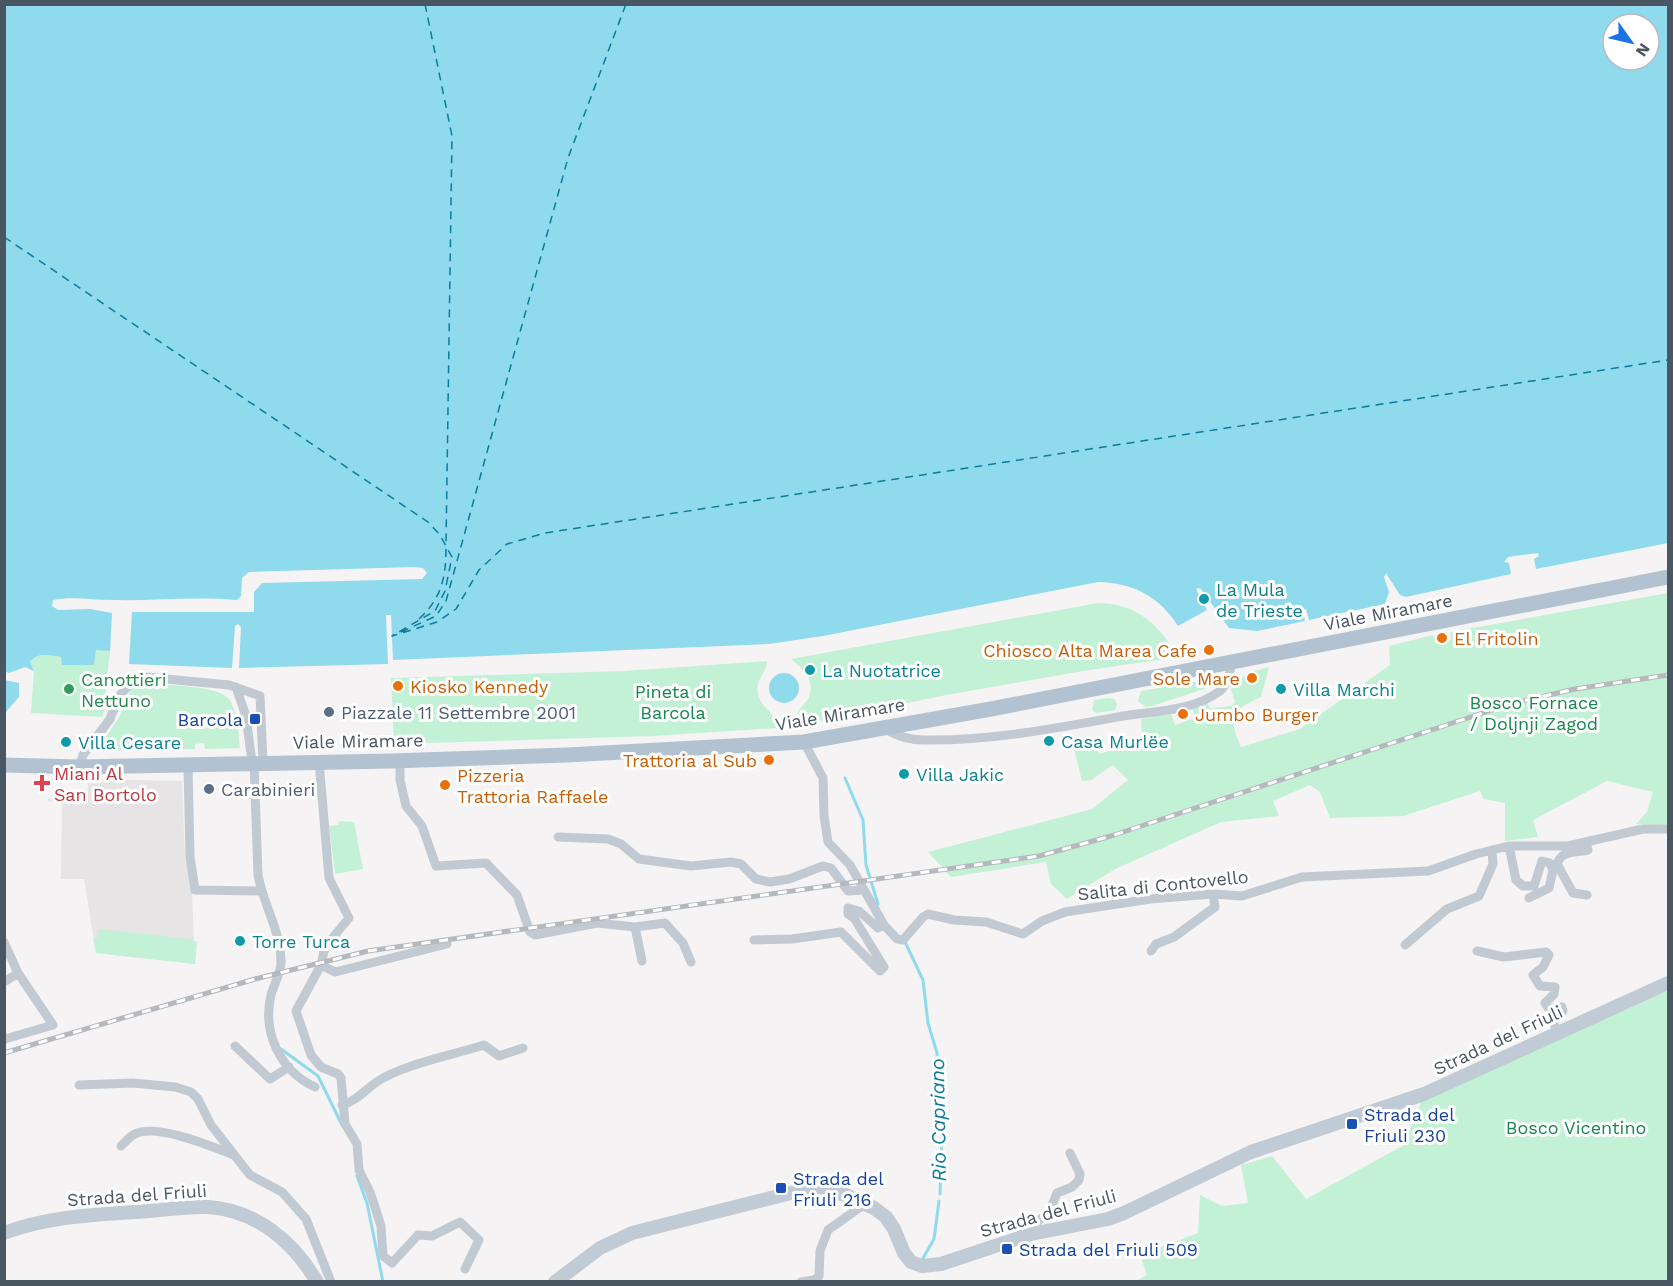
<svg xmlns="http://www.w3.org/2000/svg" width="1673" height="1286" viewBox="0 0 1673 1286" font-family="'Work Sans',sans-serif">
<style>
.education{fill:#e6e4e5}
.green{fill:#c3f1d5}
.water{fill:#90daee;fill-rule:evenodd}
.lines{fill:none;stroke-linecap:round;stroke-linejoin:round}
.stream{stroke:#90daee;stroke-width:3}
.ferry{stroke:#0c7c9b;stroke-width:1.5;stroke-dasharray:8 6;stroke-linecap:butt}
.street{stroke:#c1cad2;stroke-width:9}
.secondary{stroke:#c1cbd6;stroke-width:14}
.primary{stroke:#b3c2d1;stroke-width:15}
.rail-casing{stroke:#b5b8bd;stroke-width:5}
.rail{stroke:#fff;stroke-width:3;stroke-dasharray:9;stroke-linecap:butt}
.culture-dot{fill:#0f9aa8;stroke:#fff;stroke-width:2}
.food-dot{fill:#e8710a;stroke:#fff;stroke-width:2}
.leisure-dot{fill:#2e9e5b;stroke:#fff;stroke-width:2}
.service-dot{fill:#5c6f8a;stroke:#fff;stroke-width:2}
.transit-dot{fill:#1a4fb4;stroke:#fff;stroke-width:2}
.health-dot{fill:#e0444e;stroke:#fff;stroke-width:2}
.labels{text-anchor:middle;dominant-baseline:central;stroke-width:6;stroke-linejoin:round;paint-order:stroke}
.culture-label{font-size:18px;fill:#0d838f;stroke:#fff;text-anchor:start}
.street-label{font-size:18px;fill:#4a5661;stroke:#fff}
.food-label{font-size:18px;fill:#c56008;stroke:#fff;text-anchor:start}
.leisure-label{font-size:18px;fill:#27864d;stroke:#fff;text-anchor:start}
.park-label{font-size:18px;fill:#17864f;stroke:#fff}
.service-label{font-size:18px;fill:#4e5e75;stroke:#fff;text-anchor:start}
.transit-label{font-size:18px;fill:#164399;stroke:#fff;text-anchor:start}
.health-label{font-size:18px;fill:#be3a42;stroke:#fff;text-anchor:start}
.water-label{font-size:20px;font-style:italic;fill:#0c7c9b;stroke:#fff}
</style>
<rect width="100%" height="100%" fill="#f5f3f3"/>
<!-- education -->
<path class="education" d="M 88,779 L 182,781 L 185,858 L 192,892 L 195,964 L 96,953 L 84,879 L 61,879 L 62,804 L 48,801 L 48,799 L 88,801 Z"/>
<!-- green -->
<path class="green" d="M 1668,593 L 1668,825 L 1636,824 L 1647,812 L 1653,792 L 1607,781 L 1533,820 L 1538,837 L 1505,841 L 1505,803 L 1484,799 L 1480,791 L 1403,816 L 1330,818 L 1320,792 L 1310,785 L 1273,801 L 1279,816 L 1221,822 L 1115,869 L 1067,899 L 1051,884 L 1046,862 L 951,877 L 928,852 L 1092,809 L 1128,780 L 1113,765 L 1091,780 L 1082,781 L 1074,749 L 1096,745 L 1099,754 L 1120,748 L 1121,741 L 1142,736 L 1141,719 L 1171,714 L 1175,725 L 1195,718 L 1192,708 L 1207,702 L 1210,708 L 1231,706 L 1235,702 L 1231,689 L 1248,673 L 1269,667 L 1261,697 C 1231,710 1228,717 1241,747 L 1300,729 L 1390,665 L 1389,646 L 1433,635 L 1435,643 L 1451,640 L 1450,632 Z
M 1098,603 C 1136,603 1160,625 1178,657 L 1083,671 L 946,695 L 797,726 L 798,711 L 809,698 L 811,687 L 807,673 L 791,659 Z
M 96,649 L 110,651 L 103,717 L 31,713 L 34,671 L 30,662 C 37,652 51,655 61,657 L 63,665 L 94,665 Z
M 767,661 C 767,673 755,679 758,694 C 761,709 775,710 777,728 L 653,736 L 394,744 L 391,678 L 624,671 Z
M 1204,680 L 1207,685 L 1204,689 L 1152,706 L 1146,707 L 1138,701 L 1141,691 Z
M 141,683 C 160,685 217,685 228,698 C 238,710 238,733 240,748 L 205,749 L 204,743 L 195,744 L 195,749 L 97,751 L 119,717 L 132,687 Z
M 1107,698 L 1114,699 L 1117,704 L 1115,710 L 1096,713 L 1092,710 L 1094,700 Z
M 339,821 L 354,822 L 363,869 L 335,874 L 329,826 L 338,825 Z
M 99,929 L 189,939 L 197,942 L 195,964 L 96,953 L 93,939 L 98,937 Z
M 1668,991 L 1668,1281 L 1134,1282 L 1147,1275 L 1140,1255 L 1198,1233 L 1200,1195 L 1222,1206 L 1248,1203 L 1241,1165 L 1272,1156 L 1306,1199 L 1404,1145 L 1421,1102 Z"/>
<!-- water -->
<path class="water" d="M 4,5 L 1668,5 L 1668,543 L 1536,569 L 1534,559 L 1539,556 L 1538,553 L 1508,557 L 1504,562 L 1509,563 L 1511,574 L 1406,597 L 1400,595 L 1386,573 L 1384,577 L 1389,592 L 1385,604 L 1309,620 L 1306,609 L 1303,610 L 1305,621 L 1257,631 L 1229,628 L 1200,588 L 1196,589 L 1207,610 L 1178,626 C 1159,596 1133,583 1098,582 L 823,636 L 769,644 L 393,660 L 391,615 L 386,615 L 388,664 L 239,668 L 241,627 L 238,624 L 235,626 L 232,668 L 129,664 L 132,612 L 254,612 L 254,592 L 262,583 L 422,579 L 427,573 L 423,568 L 414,567 L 249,572 L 242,578 L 241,596 L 237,600 C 196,596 154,601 113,600 C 92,600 73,596 53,600 L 52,606 L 58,610 L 90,609 L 112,613 L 110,651 L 96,650 L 94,665 L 62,665 L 61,657 C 50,655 37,652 30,662 L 34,671 L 25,667 L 9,673 L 4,671 ZM 1613,24 L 1649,24 L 1649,60 L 1613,60 Z
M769 688a15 15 0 1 1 30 0a15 15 0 1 1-30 0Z
M 5,680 L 19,683 L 19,697 L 5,713 Z"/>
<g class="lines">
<!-- stream -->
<path class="stream" d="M 845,778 L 863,820 L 866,865 L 878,904
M 906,944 L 923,980 L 928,1023 L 937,1053 L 942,1138 L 940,1194
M 281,1049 L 318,1076 L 342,1125
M 357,1176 L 367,1203 L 383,1282
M 922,1260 L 934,1239 L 939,1201"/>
<!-- ferry -->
<path class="ferry" d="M 425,4 L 452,136 L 446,544
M 4,237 L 428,522 L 440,535 L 452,557 L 445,591 L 435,611 L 392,636 L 437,622 L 456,609 L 479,570 L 507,544 L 545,533 L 1668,360
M 419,619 C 441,599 446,578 446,549
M 401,632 L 436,616 L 446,601 L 568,158 L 626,4"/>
<!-- street -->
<path class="street" d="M 236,687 L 246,716 L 252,762
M 885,729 C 897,736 909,740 924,740 C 990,741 1058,728 1123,716 C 1155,711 1193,711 1220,691 C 1228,684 1230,672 1232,662
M 804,742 L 823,778 L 824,816 L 828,842 L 850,865 L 884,925 L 897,939 L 903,940 L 923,917 L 928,914 L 954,920 L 986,922 L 1023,934 L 1042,921 L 1065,912 L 1150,899 L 1213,894 L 1242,896 L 1302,877 L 1428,871 L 1476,854 L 1509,846 L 1568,846 L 1643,829 L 1668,829
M 400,760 L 400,780 L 406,806 L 422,826 L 436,866 L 486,863 L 517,895 L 530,932 L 535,935 L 597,923 L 635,927 L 665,923 L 683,943 L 691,962
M 319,761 L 329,878 L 349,918 L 325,947 L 321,965 L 296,1011 L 311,1055 L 321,1067 L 338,1074 L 341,1078 L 345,1124 L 357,1144 L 359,1170 L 370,1192 L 381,1226 L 383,1256 L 392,1263 L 418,1235 L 432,1236 L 460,1222 L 479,1240 L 465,1269
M 254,762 L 258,875 C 263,903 280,930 281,960 C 282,971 274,984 271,995 C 262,1032 280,1071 315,1087
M 188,766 L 190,857 L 195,890 L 261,891
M 79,767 L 83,755 L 110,719 L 119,696 L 136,678 L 145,677 L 229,685 L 260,696 L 263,762
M 558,837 L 608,839 L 621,844 L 639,859 L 691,866 L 731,862 L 741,864 L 756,879 L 770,882 L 789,879 L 823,866 L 831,868 L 848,891 L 864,890
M 1586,842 L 1588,850 C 1574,853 1562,850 1557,864 L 1573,893 L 1587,895
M 1509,846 L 1516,880 L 1523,886 L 1534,886 L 1542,861 L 1550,863 L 1553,870 L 1549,888 L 1529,898
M 635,927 L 642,961
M 754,940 L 792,939 L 841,932 L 880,971 L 884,967 L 854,918 L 848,914 L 848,908 L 859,911 L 878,928 L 884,925
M 4,942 L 18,973 L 53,1025 L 5,1039
M 1405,945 L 1447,909 L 1479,896 L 1493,864 L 1492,850
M 1151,951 L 1156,944 L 1174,937 L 1215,907 L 1213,894
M 1477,951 L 1504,957 L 1546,952 L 1549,955 L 1543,967 L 1533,975 L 1540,986 L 1555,987 L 1554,994 L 1545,1003 L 1549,1009 L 1562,1007 L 1563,1011 L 1553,1022 L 1558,1033
M 321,965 L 335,972 L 447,944
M 4,982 L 18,973
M 235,1046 L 270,1079 L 289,1067
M 79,1085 L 133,1083 L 175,1087 L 191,1092 L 198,1099 L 211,1125 L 250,1175 L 282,1192 L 306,1219 L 331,1282
M 342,1105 C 360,1100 368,1085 385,1077 C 415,1062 452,1055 484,1045 L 499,1056 L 523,1048
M 121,1146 C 125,1142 130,1136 135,1134 C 157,1123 213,1147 234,1155
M 1031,1234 L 1031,1226 L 1049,1213 L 1057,1193 L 1072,1187 L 1079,1180 L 1080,1174 L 1070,1153
M 801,1282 L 814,1280 L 819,1276 L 820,1251 L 828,1230 L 866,1203"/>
<!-- secondary -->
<path class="secondary" d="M 4,1233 C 47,1217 90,1215 135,1212 C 159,1211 184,1206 208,1207 C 256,1210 294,1242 317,1282
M 555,1282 L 600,1248 L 632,1233 L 799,1191 L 843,1194 L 874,1208 L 886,1217 L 894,1229 L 904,1253 L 911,1262 L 922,1266 L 941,1264 L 1031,1234 L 1108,1219 L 1124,1213 L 1251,1152 L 1424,1094 L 1668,983"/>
<!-- primary -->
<path class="primary" d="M 4,765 L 79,767 L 391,761 L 567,755 L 804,742 L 991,709 L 1668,577"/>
<defs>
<path id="rail" d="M 4,1053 L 255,979 L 368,951 L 1039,856 L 1111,836 L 1510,704 L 1575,689 L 1668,675"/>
</defs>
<!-- rail casing -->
<use href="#rail" class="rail-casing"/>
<!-- rail -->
<use href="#rail" class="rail"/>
</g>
<!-- markers -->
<g class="culture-dot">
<circle cx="1204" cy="599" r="6"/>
<circle cx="810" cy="670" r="6"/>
<circle cx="1281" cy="689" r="6"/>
<circle cx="1049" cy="741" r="6"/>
<circle cx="66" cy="742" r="6"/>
<circle cx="904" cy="774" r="6"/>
<circle cx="240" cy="941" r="6"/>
</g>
<g class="food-dot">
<circle cx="1442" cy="638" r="6"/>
<circle cx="1209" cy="650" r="6"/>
<circle cx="1252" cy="678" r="6"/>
<circle cx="398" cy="686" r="6"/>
<circle cx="1183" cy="714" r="6"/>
<circle cx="769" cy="760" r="6"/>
<circle cx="445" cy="785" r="6"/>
</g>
<circle class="leisure-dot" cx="69" cy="689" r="6"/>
<g class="service-dot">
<circle cx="329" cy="712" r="6"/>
<circle cx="209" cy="789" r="6"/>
</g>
<g class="transit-dot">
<rect x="249" y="713" width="12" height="12" rx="3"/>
<rect x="1346" y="1118" width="12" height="12" rx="3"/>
<rect x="775" y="1182" width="12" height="12" rx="3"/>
<rect x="1001" y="1243" width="12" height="12" rx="3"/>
</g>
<path class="health-dot" d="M39 774h6v6h6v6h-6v6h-6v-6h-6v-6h6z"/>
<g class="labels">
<!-- culture labels -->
<g class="culture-label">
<text x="1216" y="589">La Mula<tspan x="1216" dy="21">de Trieste</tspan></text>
<text x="822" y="670">La Nuotatrice</text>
<text x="1293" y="689">Villa Marchi</text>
<text x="1061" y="741">Casa Murlëe</text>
<text x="78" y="742">Villa Cesare</text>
<text x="916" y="774">Villa Jakic</text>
<text x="252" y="941">Torre Turca</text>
</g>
<!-- street labels -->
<g class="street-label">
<text transform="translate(1388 612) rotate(-11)">Viale Miramare</text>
<text transform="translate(840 714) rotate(-9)">Viale Miramare</text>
<text transform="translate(358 741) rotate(-1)">Viale Miramare</text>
<text transform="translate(1163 885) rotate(-6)">Salita di Contovello</text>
<text transform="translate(1498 1040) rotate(-25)">Strada del Friuli</text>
<text transform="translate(137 1195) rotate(-4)">Strada del Friuli</text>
<text transform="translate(1048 1213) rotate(-15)">Strada del Friuli</text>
</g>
<!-- food labels -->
<g class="food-label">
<text x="1454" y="638">El Fritolin</text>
<text x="1197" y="650" text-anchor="end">Chiosco Alta Marea Cafe</text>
<text x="1240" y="678" text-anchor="end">Sole Mare</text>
<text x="410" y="686">Kiosko Kennedy</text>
<text x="1195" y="714">Jumbo Burger</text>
<text x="757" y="760" text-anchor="end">Trattoria al Sub</text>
<text x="457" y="775">Pizzeria<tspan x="457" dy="21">Trattoria Raffaele</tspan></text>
</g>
<!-- leisure labels -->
<g class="leisure-label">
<text x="81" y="679">Canottieri<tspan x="81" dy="21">Nettuno</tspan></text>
</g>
<!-- park labels -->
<g class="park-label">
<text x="673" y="691">Pineta di<tspan x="673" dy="21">Barcola</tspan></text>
<text x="1534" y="702">Bosco Fornace<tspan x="1534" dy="21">/ Doljnji Zagod</tspan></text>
<text x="1576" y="1127">Bosco Vicentino</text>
</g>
<!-- service labels -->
<g class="service-label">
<text x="341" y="712">Piazzale 11 Settembre 2001</text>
<text x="221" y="789">Carabinieri</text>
</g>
<!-- transit labels -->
<g class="transit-label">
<text x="243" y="719" text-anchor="end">Barcola</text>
<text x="1364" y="1114">Strada del<tspan x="1364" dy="21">Friuli 230</tspan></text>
<text x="793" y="1178">Strada del<tspan x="793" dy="21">Friuli 216</tspan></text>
<text x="1019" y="1249">Strada del Friuli 509</text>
</g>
<!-- health labels -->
<g class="health-label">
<text x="54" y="773">Miani Al<tspan x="54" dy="21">San Bortolo</tspan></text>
</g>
<!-- water labels -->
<g class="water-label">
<text transform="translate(938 1120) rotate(-91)">Rio Capriano</text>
</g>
</g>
<!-- border -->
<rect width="1673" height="1286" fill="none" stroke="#4a5661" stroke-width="12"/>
<!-- north arrow -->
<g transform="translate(1631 42) rotate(124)"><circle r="28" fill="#ffffff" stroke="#b7bbc0" stroke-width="1.5"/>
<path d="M0-4.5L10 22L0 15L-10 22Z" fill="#1a73e8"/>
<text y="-9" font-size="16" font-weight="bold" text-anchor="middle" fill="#4a5661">N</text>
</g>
</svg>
